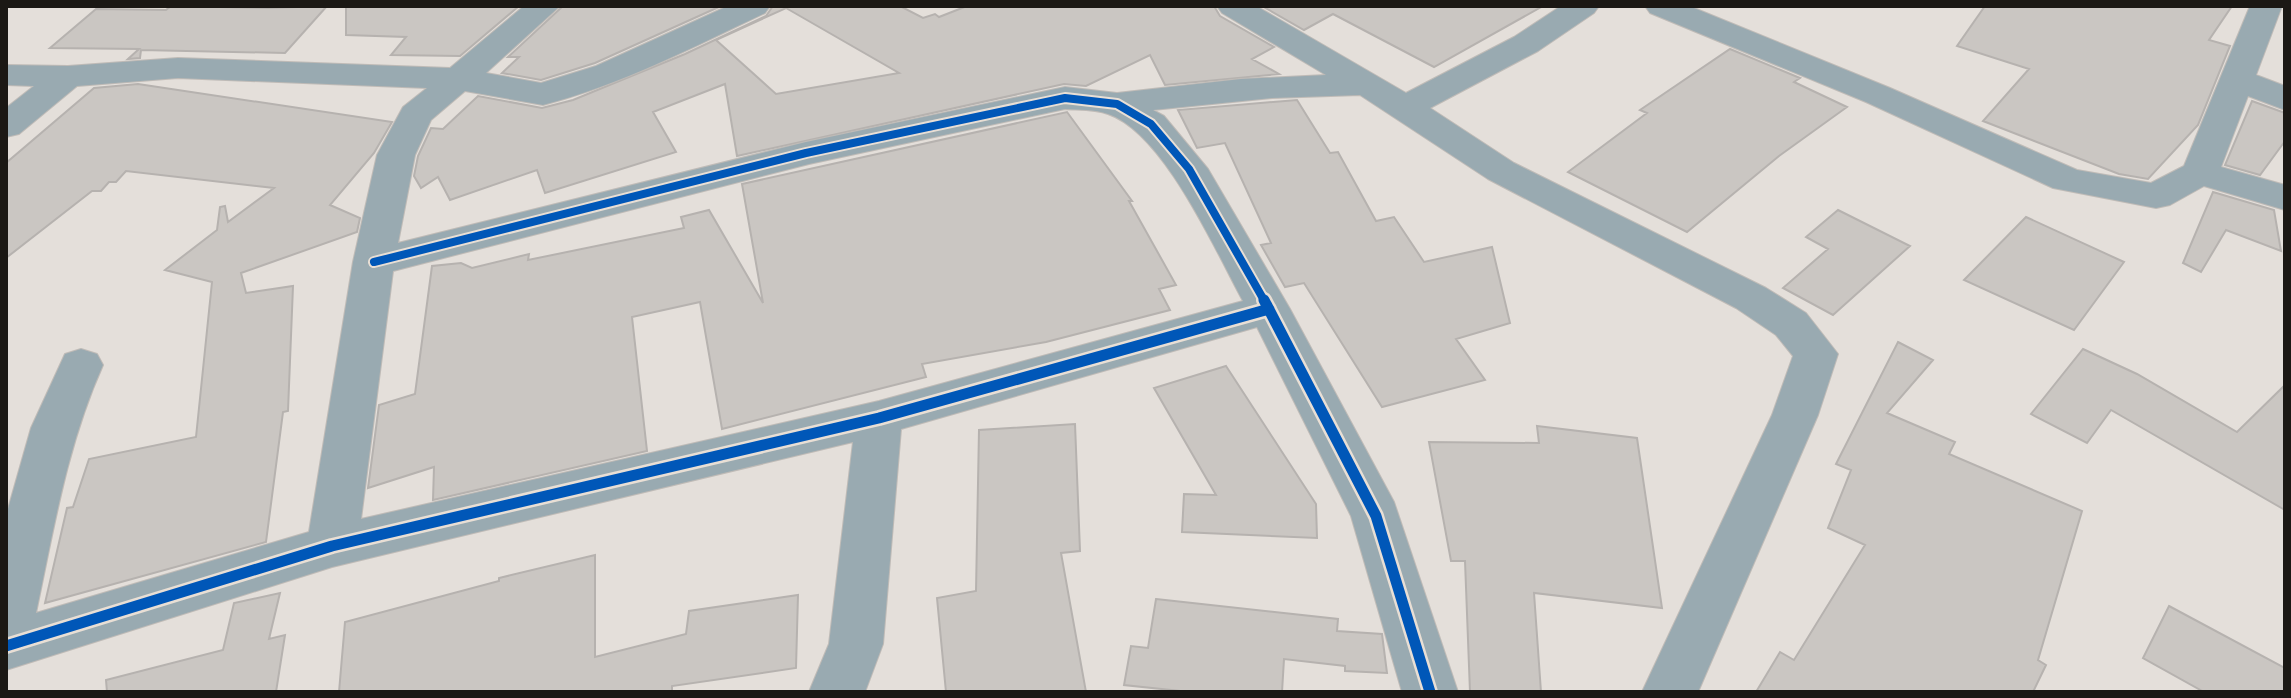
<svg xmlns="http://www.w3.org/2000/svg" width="2291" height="698" viewBox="0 0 2291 698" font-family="Helvetica,sans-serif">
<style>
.building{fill:#cac6c2;stroke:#b6b2af;stroke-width:2;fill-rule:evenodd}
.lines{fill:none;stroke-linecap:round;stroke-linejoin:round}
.minor-casing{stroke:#bfbbb7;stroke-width:2}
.minor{fill:#99aab1;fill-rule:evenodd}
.cycleway-far1-casing{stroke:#e9dfd5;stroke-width:12}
.cycleway-casing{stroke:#e9dfd5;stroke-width:16}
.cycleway-far1{stroke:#0057b8;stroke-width:8}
.cycleway{stroke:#0057b8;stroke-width:11}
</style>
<rect width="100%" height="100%" fill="#e4dfda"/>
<!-- building -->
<path class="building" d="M 171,6 L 268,8 L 327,6 L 285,53 L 141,50 L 140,58 L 128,59 L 139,49 L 50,48 L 96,9 L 166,10 Z
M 346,6 L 519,6 L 460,56 L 391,55 L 406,37 L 346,35 Z
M 563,6 L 721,6 L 595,63 L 541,80 L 502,73 L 519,57 L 508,57 Z
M 773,6 L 900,6 L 923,18 L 935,14 L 939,17 L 967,6 L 1214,6 L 1220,16 L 1274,47 L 1252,59 L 1279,74 L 1165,85 L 1150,55 L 1086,86 L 1064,84 L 737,156 L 725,84 L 653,112 L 676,152 L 545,193 L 537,170 L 450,200 L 438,177 L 421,188 L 414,176 L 418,156 L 431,128 L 443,129 L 478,96 L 542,108 L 573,100 L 685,54 L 766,16 ZM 786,8 L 899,73 L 776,94 L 716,40 Z
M 1262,6 L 1543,6 L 1434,67 L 1333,14 L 1304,30 Z
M 1985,6 L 2232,6 L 2209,40 L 2230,46 L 2198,125 L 2148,179 L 2119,174 L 1983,121 L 2029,69 L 1957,46 Z
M 1730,49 L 1800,78 L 1794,82 L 1847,107 L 1779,156 L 1687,232 L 1568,172 L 1647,113 L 1640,110 Z
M 138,84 L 392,122 L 374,153 L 330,205 L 360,218 L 357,232 L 241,273 L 246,293 L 293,286 L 288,411 L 283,412 L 266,542 L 45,603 L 67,508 L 73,507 L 89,459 L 196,437 L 212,282 L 165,270 L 217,230 L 220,207 L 225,206 L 228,222 L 274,188 L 126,171 L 116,182 L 109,182 L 101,191 L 92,191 L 6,258 L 6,163 L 94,88 Z
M 1297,100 L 1330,153 L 1338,152 L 1376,221 L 1394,217 L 1424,262 L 1492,247 L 1510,323 L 1456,339 L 1485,380 L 1382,407 L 1304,283 L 1285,287 L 1261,245 L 1271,243 L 1225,143 L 1197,148 L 1178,110 Z
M 2252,101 L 2285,113 L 2285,141 L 2260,175 L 2225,165 Z
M 1067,112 L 1132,201 L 1129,201 L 1176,285 L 1159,289 L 1170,310 L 1046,342 L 922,364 L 926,377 L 722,429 L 700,302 L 632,317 L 647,451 L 433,500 L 434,467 L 368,488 L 379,405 L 415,394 L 432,266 L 461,263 L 472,268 L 529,254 L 528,260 L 684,228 L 681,217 L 709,210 L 763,303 L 742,184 Z
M 2213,192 L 2274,210 L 2281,251 L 2226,230 L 2201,272 L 2183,263 Z
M 1838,210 L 1910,246 L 1833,315 L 1783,288 L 1828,249 L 1806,237 Z
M 2026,217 L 2124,262 L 2074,330 L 1964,280 Z
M 1898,342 L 1933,360 L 1887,413 L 1955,442 L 1949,454 L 2082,511 L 2038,660 L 2046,665 L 2033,692 L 1756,692 L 1780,652 L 1794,660 L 1865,545 L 1828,528 L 1851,470 L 1836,464 Z
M 2083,349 L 2137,374 L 2237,432 L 2285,385 L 2285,510 L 2111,410 L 2087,443 L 2031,414 Z
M 1226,366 L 1316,504 L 1317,538 L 1182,532 L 1184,494 L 1216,495 L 1154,388 Z
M 1075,424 L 1080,551 L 1061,553 L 1086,692 L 946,692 L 937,598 L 976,591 L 979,430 Z
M 1537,426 L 1637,438 L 1662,608 L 1534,593 L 1541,692 L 1470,692 L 1465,561 L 1451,561 L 1429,442 L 1539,443 Z
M 595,555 L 595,657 L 686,634 L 689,611 L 798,595 L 796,668 L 672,686 L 672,692 L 339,692 L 345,622 L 499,581 L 499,578 Z
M 280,593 L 269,639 L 285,635 L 276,692 L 107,692 L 106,680 L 223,650 L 234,603 Z
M 1156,599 L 1338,619 L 1337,631 L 1382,634 L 1387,673 L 1345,671 L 1345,666 L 1284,659 L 1282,692 L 1190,692 L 1124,685 L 1131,646 L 1148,648 Z
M 2169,606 L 2285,668 L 2285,692 L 2204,692 L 2143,658 Z"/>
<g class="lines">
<defs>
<path id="minor" d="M 524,6 L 560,6 L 486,73 L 541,83 L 596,66 L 728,6 L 770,6 L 765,13 C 693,47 621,85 543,105 L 465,91 L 431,120 L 415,155 L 398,243 L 806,142 L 1065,87 L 1117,93 L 1241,79 L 1326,75 L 1222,13 L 1217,6 L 1256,6 L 1406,93 L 1514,37 L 1561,6 L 1599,6 L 1594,13 L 1538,51 L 1430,108 L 1514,163 L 1766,288 L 1806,313 L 1838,354 L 1818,415 L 1698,692 L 1642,692 L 1772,415 L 1793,356 L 1776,335 L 1736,308 L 1488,179 L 1360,95 L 1272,98 L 1153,110 L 1164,116 L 1208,169 L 1290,309 L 1394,502 L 1458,692 L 1402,692 L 1351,516 L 1257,327 L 901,429 L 883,644 L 865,692 L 809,692 L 829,644 L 853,442 L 332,567 L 6,670 L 6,516 L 31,428 L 65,354 L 81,349 L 97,354 L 103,365 C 67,445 54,528 36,613 L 309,532 L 353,262 L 377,155 L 403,107 L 427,88 L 178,78 L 77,86 L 19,134 L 6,137 L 6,108 L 34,86 L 6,85 L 6,65 L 68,66 L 178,58 L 450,68 ZM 1065,109 C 1078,110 1095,109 1108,114 C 1164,133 1215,250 1243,301 L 879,401 L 361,519 L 393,271 L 809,164 Z
M 1645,6 L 1689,6 L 1890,88 L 2077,170 L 2151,183 L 2184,166 L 2250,6 L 2282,6 L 2256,75 L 2285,86 L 2285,110 L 2248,96 L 2221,167 L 2285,185 L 2285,210 L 2204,186 L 2170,205 L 2156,208 L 2053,188 L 1866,102 L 1650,13 Z"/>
</defs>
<!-- minor casing -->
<use href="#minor" class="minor-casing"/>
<!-- minor -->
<use href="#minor" class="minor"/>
<defs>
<path id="cycleway-far1" d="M 374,262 L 806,153 L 1065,98 L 1117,104 L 1151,124 L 1189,169 L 1265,302"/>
<path id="cycleway" d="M 1264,300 L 1376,516 L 1430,692
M 6,646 L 332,546 L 879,418 L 1269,309"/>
</defs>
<!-- cycleway-far1 casing -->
<use href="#cycleway-far1" class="cycleway-far1-casing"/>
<!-- cycleway casing -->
<use href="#cycleway" class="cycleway-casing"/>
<!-- cycleway-far1 -->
<use href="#cycleway-far1" class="cycleway-far1"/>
<!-- cycleway -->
<use href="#cycleway" class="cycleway"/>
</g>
<!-- border -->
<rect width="2291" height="698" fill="none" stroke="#1b1814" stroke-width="16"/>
</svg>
